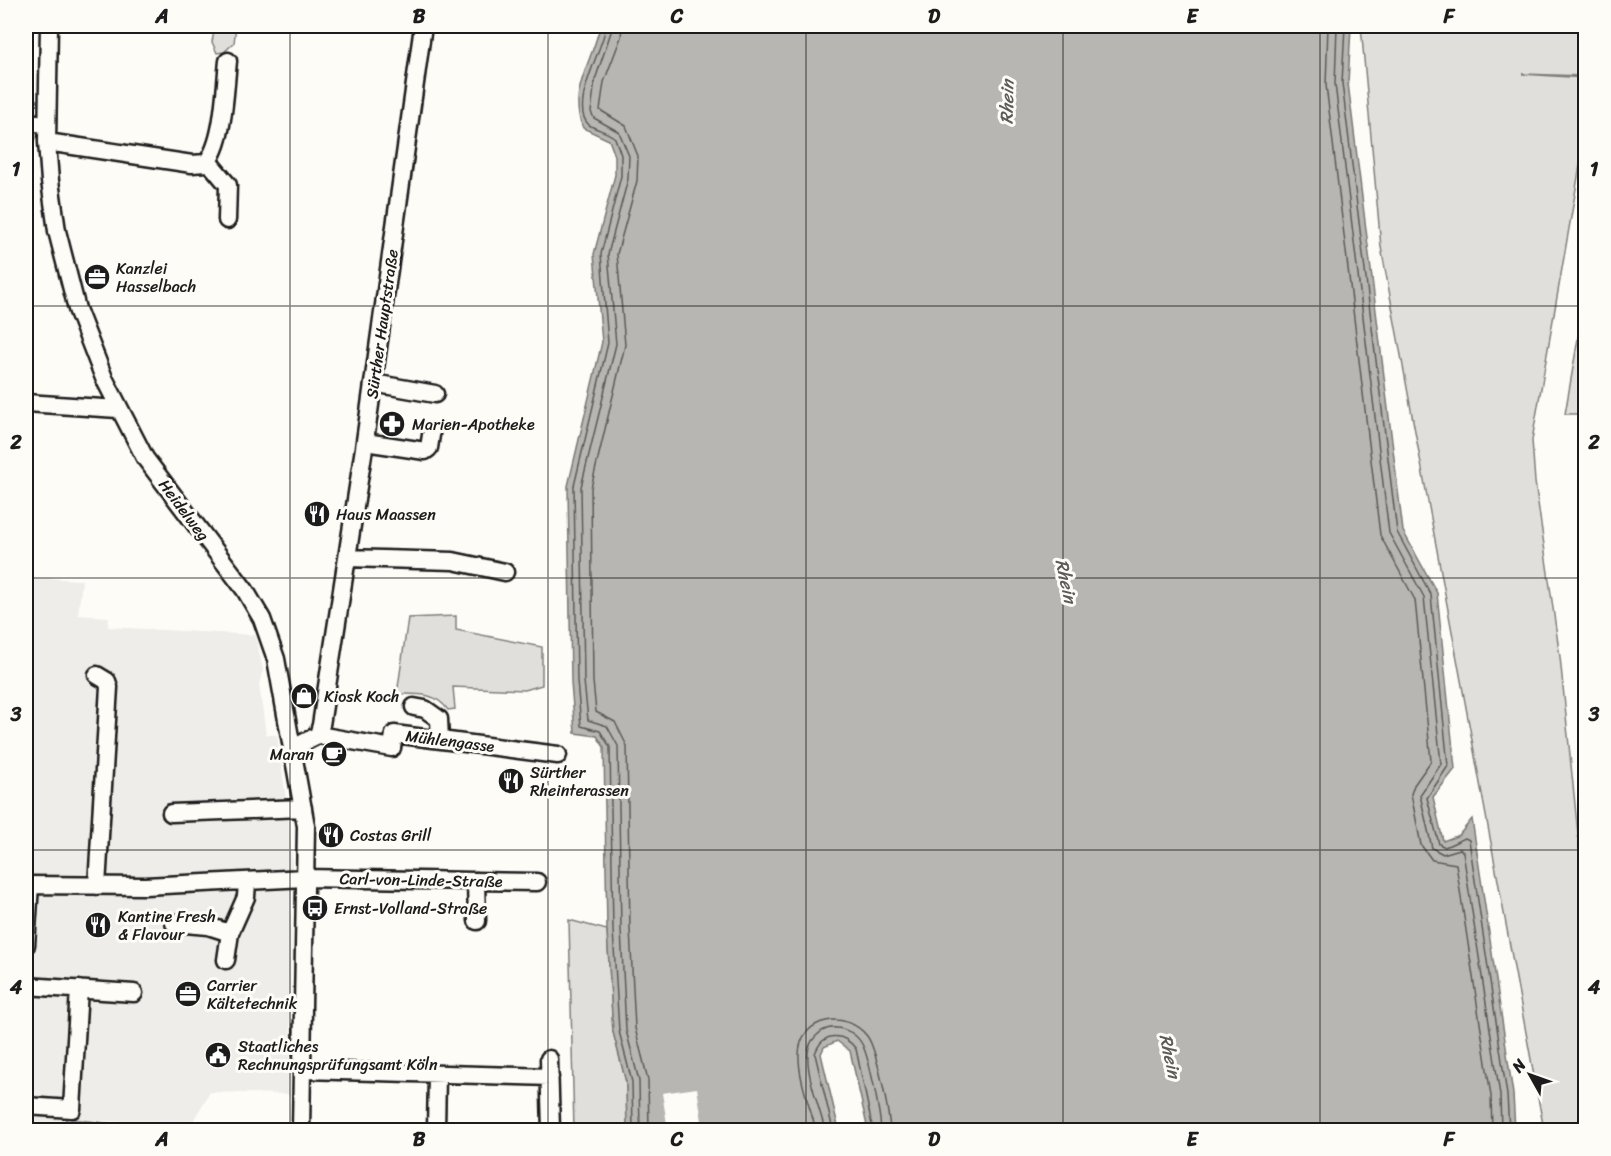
<svg xmlns="http://www.w3.org/2000/svg" width="1611" height="1156" viewBox="0 0 1611 1156" font-family="Sriracha,sans-serif">
<style>
.built{fill:#eeede9}
.green{fill:#e0dfdb;stroke:#7e7e7c;stroke-width:1.5}
.water{fill:#b7b6b2;stroke:#797876;stroke-width:1.5}
.pier{fill:#fdfcf7}
.lines{fill:none;stroke-linecap:round;stroke-linejoin:round}
.shore{stroke:#5a5a58;stroke-width:1.5}
.minor-casing{stroke:#1c1c1c;stroke-width:21}
.minor{stroke:#fdfcf7;stroke-width:16}
.grid{fill:none;stroke:#1c1c1c;stroke-width:1.5;stroke-opacity:0.55}
.labels{text-anchor:middle;dominant-baseline:central;stroke-width:6;stroke-linejoin:round;paint-order:stroke}
.poi-label{font-size:16px;fill:#1c1c1c;stroke:#fdfcf7;text-anchor:start}
.street-label{font-size:16px;fill:#1c1c1c;stroke:#fdfcf7}
.water-label{font-size:18px;font-style:italic;fill:#5a5a58;stroke:#fdfcf7}
.neatline{fill:none;stroke:#1c1c1c;stroke-width:2}
.grid-label{font-size:20px;text-anchor:middle;font-weight:bold;fill:#1c1c1c}
</style>
<rect width="100%" height="100%" fill="#fdfcf7"/>
<filter id="ink" filterUnits="userSpaceOnUse"><feTurbulence type="fractalNoise" baseFrequency=".0167" numOctaves="2"/><feDisplacementMap in="SourceGraphic" scale="12" xChannelSelector="R" yChannelSelector="G"/><feConvolveMatrix kernelMatrix="1 2 1 2 8 2 1 2 1" color-interpolation-filters="sRGB"/></filter>
<g filter="url(#ink)">
<!-- built -->
<path class="built" d="M 26,577 L 82,580 L 78,615 L 109,617 L 108,627 L 255,635 L 263,670 L 259,684 L 266,735 L 277,735 L 289,820 L 292,866 L 290,1097 L 287,1094 L 210,1092 L 189,1128 L 66,1118 L 65,1130 L 26,1130 Z"/>
<!-- green -->
<path class="green" d="M 215,26 L 236,26 L 234,43 L 224,52 L 217,53 L 212,42 Z
M 1361,26 L 1585,26 L 1585,76 L 1522,74 L 1585,78 L 1585,137 L 1532,440 L 1535,482 L 1560,657 L 1585,903 L 1585,1130 L 1544,1130 L 1381,247 Z
M 1585,298 L 1585,414 L 1565,414 Z
M 456,616 L 456,630 L 542,647 L 542,685 L 525,690 L 453,687 L 455,709 L 448,710 C 435,692 418,694 397,694 L 408,618 Z
M 569,920 L 607,930 L 613,1032 L 626,1082 L 627,1130 L 574,1130 Z
M 66,1118 L 122,1125 L 120,1130 L 65,1130 Z"/>
<!-- water -->
<path class="water" d="M 600,26 L 1351,26 L 1348,83 L 1403,531 L 1437,593 L 1455,769 L 1433,797 L 1443,841 L 1459,835 L 1472,819 L 1513,1094 L 1515,1130 L 868,1130 L 850,1051 L 837,1041 L 824,1047 L 821,1054 L 839,1130 L 627,1130 L 626,1082 L 613,1032 L 607,930 L 604,747 L 597,736 L 575,733 L 571,682 L 568,486 L 602,342 L 594,254 L 615,175 L 615,156 L 609,140 L 583,128 C 567,92 593,61 600,26 Z"/>
<!-- pier -->
<path class="pier" d="M 697,1088 L 703,1128 L 668,1130 L 662,1093 Z"/>
<g class="lines">
<!-- shore -->
<path class="shore" d="M 606,26 C 604,47 568,107 589,125 C 597,130 607,131 615,138 L 621,155 L 621,176 L 601,254 L 608,343 L 574,486 L 577,681 L 581,726 L 600,731 L 610,747 L 613,930 L 619,1031 L 632,1082 L 633,1130
M 613,26 L 595,80 L 591,112 L 594,118 L 619,132 L 629,156 L 628,179 L 608,254 L 616,344 L 581,487 L 584,681 L 588,720 L 607,726 L 618,746 L 621,930 L 626,1030 L 639,1081 L 640,1130
M 622,26 L 621,37 L 604,82 L 600,110 L 626,126 L 638,156 L 637,181 L 617,254 L 625,345 L 591,488 L 593,681 L 596,712 L 615,722 L 627,746 L 630,929 L 635,1028 L 648,1080 L 649,1130
M 1328,26 L 1326,85 L 1380,535 L 1415,600 L 1431,761 L 1414,785 L 1411,794 L 1421,845 L 1432,860 L 1456,864 L 1491,1096 L 1492,1130
M 1337,26 L 1335,84 L 1389,533 L 1424,597 L 1441,764 L 1420,795 L 1432,848 L 1443,854 L 1460,849 L 1463,852 L 1500,1095 L 1501,1130
M 1345,26 L 1342,83 L 1397,532 L 1431,595 L 1448,766 L 1427,798 L 1439,844 L 1445,847 L 1465,838 L 1469,840 L 1507,1095 L 1509,1130
M 816,1130 C 810,1107 798,1078 799,1054 C 800,1016 847,1010 867,1036 C 877,1049 889,1113 890,1130
M 825,1130 C 820,1109 806,1075 808,1054 C 808,1044 815,1036 822,1031 C 836,1023 855,1031 862,1044 C 870,1060 880,1113 881,1130
M 833,1130 L 815,1054 C 822,1032 843,1031 856,1049 L 873,1130"/>
<defs>
<path id="minor" d="M 49,26 L 47,142 L 50,181 L 57,231 L 77,309 L 104,378 L 145,458 L 245,590 L 262,619 L 276,659 L 306,826 L 301,1130
M 26,122 L 47,124
M 47,142 L 192,164 L 206,163 C 224,144 225,88 228,61
M 208,161 L 228,185 L 227,220
M 373,383 L 435,394
M 26,403 L 118,409
M 365,442 L 425,451 L 429,448 L 431,435
M 347,558 L 453,561 L 505,572
M 414,707 L 425,709 L 439,719 L 440,740
M 318,735 L 392,748 L 394,734 L 558,755
M 293,748 L 318,735 L 321,725 L 364,448 L 423,26
M 171,813 L 303,808
M 476,881 L 477,921
M 26,885 L 145,886 L 305,878 L 537,882
M 97,886 L 109,687 L 107,681 L 97,675
M 174,923 L 208,926 L 230,933
M 26,945 L 30,885
M 226,960 L 230,933 L 246,897 L 247,881
M 26,986 L 134,993
M 549,1059 L 551,1130
M 304,1070 L 550,1077
M 26,1106 L 72,1109 L 79,989
M 436,1130 L 437,1075"/>
</defs>
<!-- minor casing -->
<use href="#minor" class="minor-casing"/>
<!-- minor -->
<use href="#minor" class="minor"/>
</g>
</g>
<!-- grid -->
<path class="grid" d="M 290,26 L 290,1130M 548,26 L 548,1130M 806,26 L 806,1130M 1063,26 L 1063,1130M 1320,26 L 1320,1130M 26,306 L 1586,306M 26,578 L 1586,578M 26,850 L 1586,850"/>
<!-- icons -->
<defs>
<symbol id="office-disc" viewBox="-11 -11 22 22"><circle r="9.5" fill="#1c1c1c" stroke="#fdfcf7"/><path d="M-6-3h4V-5.5h4V-3h4V5H-6ZM-1-4.5V-3h2v-1.5ZM-6 0V1H6V0Z" fill="#fff"/></symbol>
<symbol id="pharmacy-disc" viewBox="-11 -11 22 22"><circle r="9.5" fill="#1c1c1c" stroke="#fdfcf7"/><path d="M-2-6h4v4h4v4h-4v4h-4v-4h-4v-4h4Z" fill="#fff"/></symbol>
<symbol id="restaurant-disc" viewBox="-11 -11 22 22"><circle r="9.5" fill="#1c1c1c" stroke="#fdfcf7"/><path d="M-5-6h1v4h1v-4h1v4h1v-4h1v5L-1.5 .5V6h-2V.5L-5-1ZM5-6V6H3V1.5H1.5Q1.5-4 5-6Z" fill="#fff"/></symbol>
<symbol id="shop-disc" viewBox="-11 -11 22 22"><circle r="9.5" fill="#1c1c1c" stroke="#fdfcf7"/><path d="M-5-2.5h2.3a2.7 3.5 0 0 1 5.4 0H5L5.5 6h-11ZM-1.5-2.5h3a1.5 2.3 0 0 0-3 0Z" fill="#fff"/></symbol>
<symbol id="cafe-disc" viewBox="-11 -11 22 22"><circle r="9.5" fill="#1c1c1c" stroke="#fdfcf7"/><path d="M-5.5-4.5H6V0H3Q3 3.5 0 3.5H-2.5Q-5.5 3.5-5.5 0ZM3-3.2v2h1.7v-2ZM-6 4.5H4V6H-6Z" fill="#fff"/></symbol>
<symbol id="bus-disc" viewBox="-11 -11 22 22"><circle r="9.5" fill="#1c1c1c" stroke="#fdfcf7"/><path d="M-5-6H5V4H4V6H2V4H-2V6H-4V4H-5ZM-3.5-4V0h7V-4ZM-3.5 1.2v1.5H-2V1.2ZM2 1.2v1.5H3.5V1.2Z" fill="#fff"/></symbol>
<symbol id="civic-disc" viewBox="-11 -11 22 22"><circle r="9.5" fill="#1c1c1c" stroke="#fdfcf7"/><path d="M-.6-6.5H3V-4.5H.6V-3L4-1V1h2V6H-6V1h2V-1L-.6-3ZM-1.2 2.5V6h2.4V2.5Z" fill="#fff"/></symbol>
</defs>
<g fill-rule="evenodd">
<use href="#office-disc" x="82" y="262" width="30" height="30"/>
<use href="#pharmacy-disc" x="377" y="409" width="30" height="30"/>
<use href="#restaurant-disc" x="302" y="499" width="30" height="30"/>
<use href="#shop-disc" x="289" y="681" width="30" height="30"/>
<use href="#cafe-disc" x="319" y="739" width="30" height="30"/>
<use href="#restaurant-disc" x="496" y="766" width="30" height="30"/>
<use href="#restaurant-disc" x="316" y="820" width="30" height="30"/>
<use href="#bus-disc" x="300" y="893" width="30" height="30"/>
<use href="#restaurant-disc" x="83" y="910" width="30" height="30"/>
<use href="#office-disc" x="173" y="979" width="30" height="30"/>
<use href="#civic-disc" x="203" y="1040" width="30" height="30"/>
</g>
<g class="labels">
<!-- poi labels -->
<g class="poi-label">
<text x="116" y="268">Kanzlei<tspan x="116" dy="18">Hasselbach</tspan></text>
<text x="412" y="424">Marien-Apotheke</text>
<text x="336" y="514">Haus Maassen</text>
<text x="324" y="696">Kiosk Koch</text>
<text x="314" y="754" text-anchor="end">Maran</text>
<text x="530" y="772">Sürther<tspan x="530" dy="18">Rheinterassen</tspan></text>
<text x="350" y="835">Costas Grill</text>
<text x="334" y="908">Ernst-Volland-Straße</text>
<text x="118" y="916">Kantine Fresh<tspan x="118" dy="18">&amp; Flavour</tspan></text>
<text x="207" y="985">Carrier<tspan x="207" dy="18">Kältetechnik</tspan></text>
<text x="238" y="1046">Staatliches<tspan x="238" dy="18">Rechnungsprüfungsamt Köln</tspan></text>
</g>
<!-- street labels -->
<g class="street-label">
<text transform="translate(382 324) rotate(-82)">Sürther Hauptstraße</text>
<text transform="translate(184 510) rotate(53)">Heidelweg</text>
<text transform="translate(450 741) rotate(7)">Mühlengasse</text>
<text transform="translate(421 880) rotate(1)">Carl-von-Linde-Straße</text>
</g>
<!-- water labels -->
<g class="water-label">
<text transform="translate(1007 102) rotate(-89)">Rhein</text>
<text transform="translate(1066 581) rotate(78)">Rhein</text>
<text transform="translate(1170 1056) rotate(78)">Rhein</text>
</g>
</g>
<!-- margin -->
<rect width="1611" height="1156" fill="none" stroke="#fdfcf7" stroke-width="66"/>
<!-- north arrow -->
<g transform="translate(1530 1075) rotate(310)" stroke="#fdfcf7" stroke-width="4.5" paint-order="stroke">
<path d="M0-4.5L10 22L0 15L-10 22Z" fill="#1c1c1c"/>
<text y="-9" font-size="16" font-weight="bold" text-anchor="middle" fill="#1c1c1c">N</text>
</g>
<rect x="33" y="33" width="1545" height="1090" class="neatline"/>
<g class="grid-label">
<text x="162" y="23">A</text>
<text x="419" y="23">B</text>
<text x="677" y="23">C</text>
<text x="934" y="23">D</text>
<text x="1192" y="23">E</text>
<text x="1449" y="23">F</text>
<text x="16" y="176">1</text>
<text x="1594" y="176">1</text>
<text x="16" y="449">2</text>
<text x="1594" y="449">2</text>
<text x="16" y="721">3</text>
<text x="1594" y="721">3</text>
<text x="16" y="994">4</text>
<text x="1594" y="994">4</text>
<text x="162" y="1146">A</text>
<text x="419" y="1146">B</text>
<text x="677" y="1146">C</text>
<text x="934" y="1146">D</text>
<text x="1192" y="1146">E</text>
<text x="1449" y="1146">F</text>
</g>
</svg>
